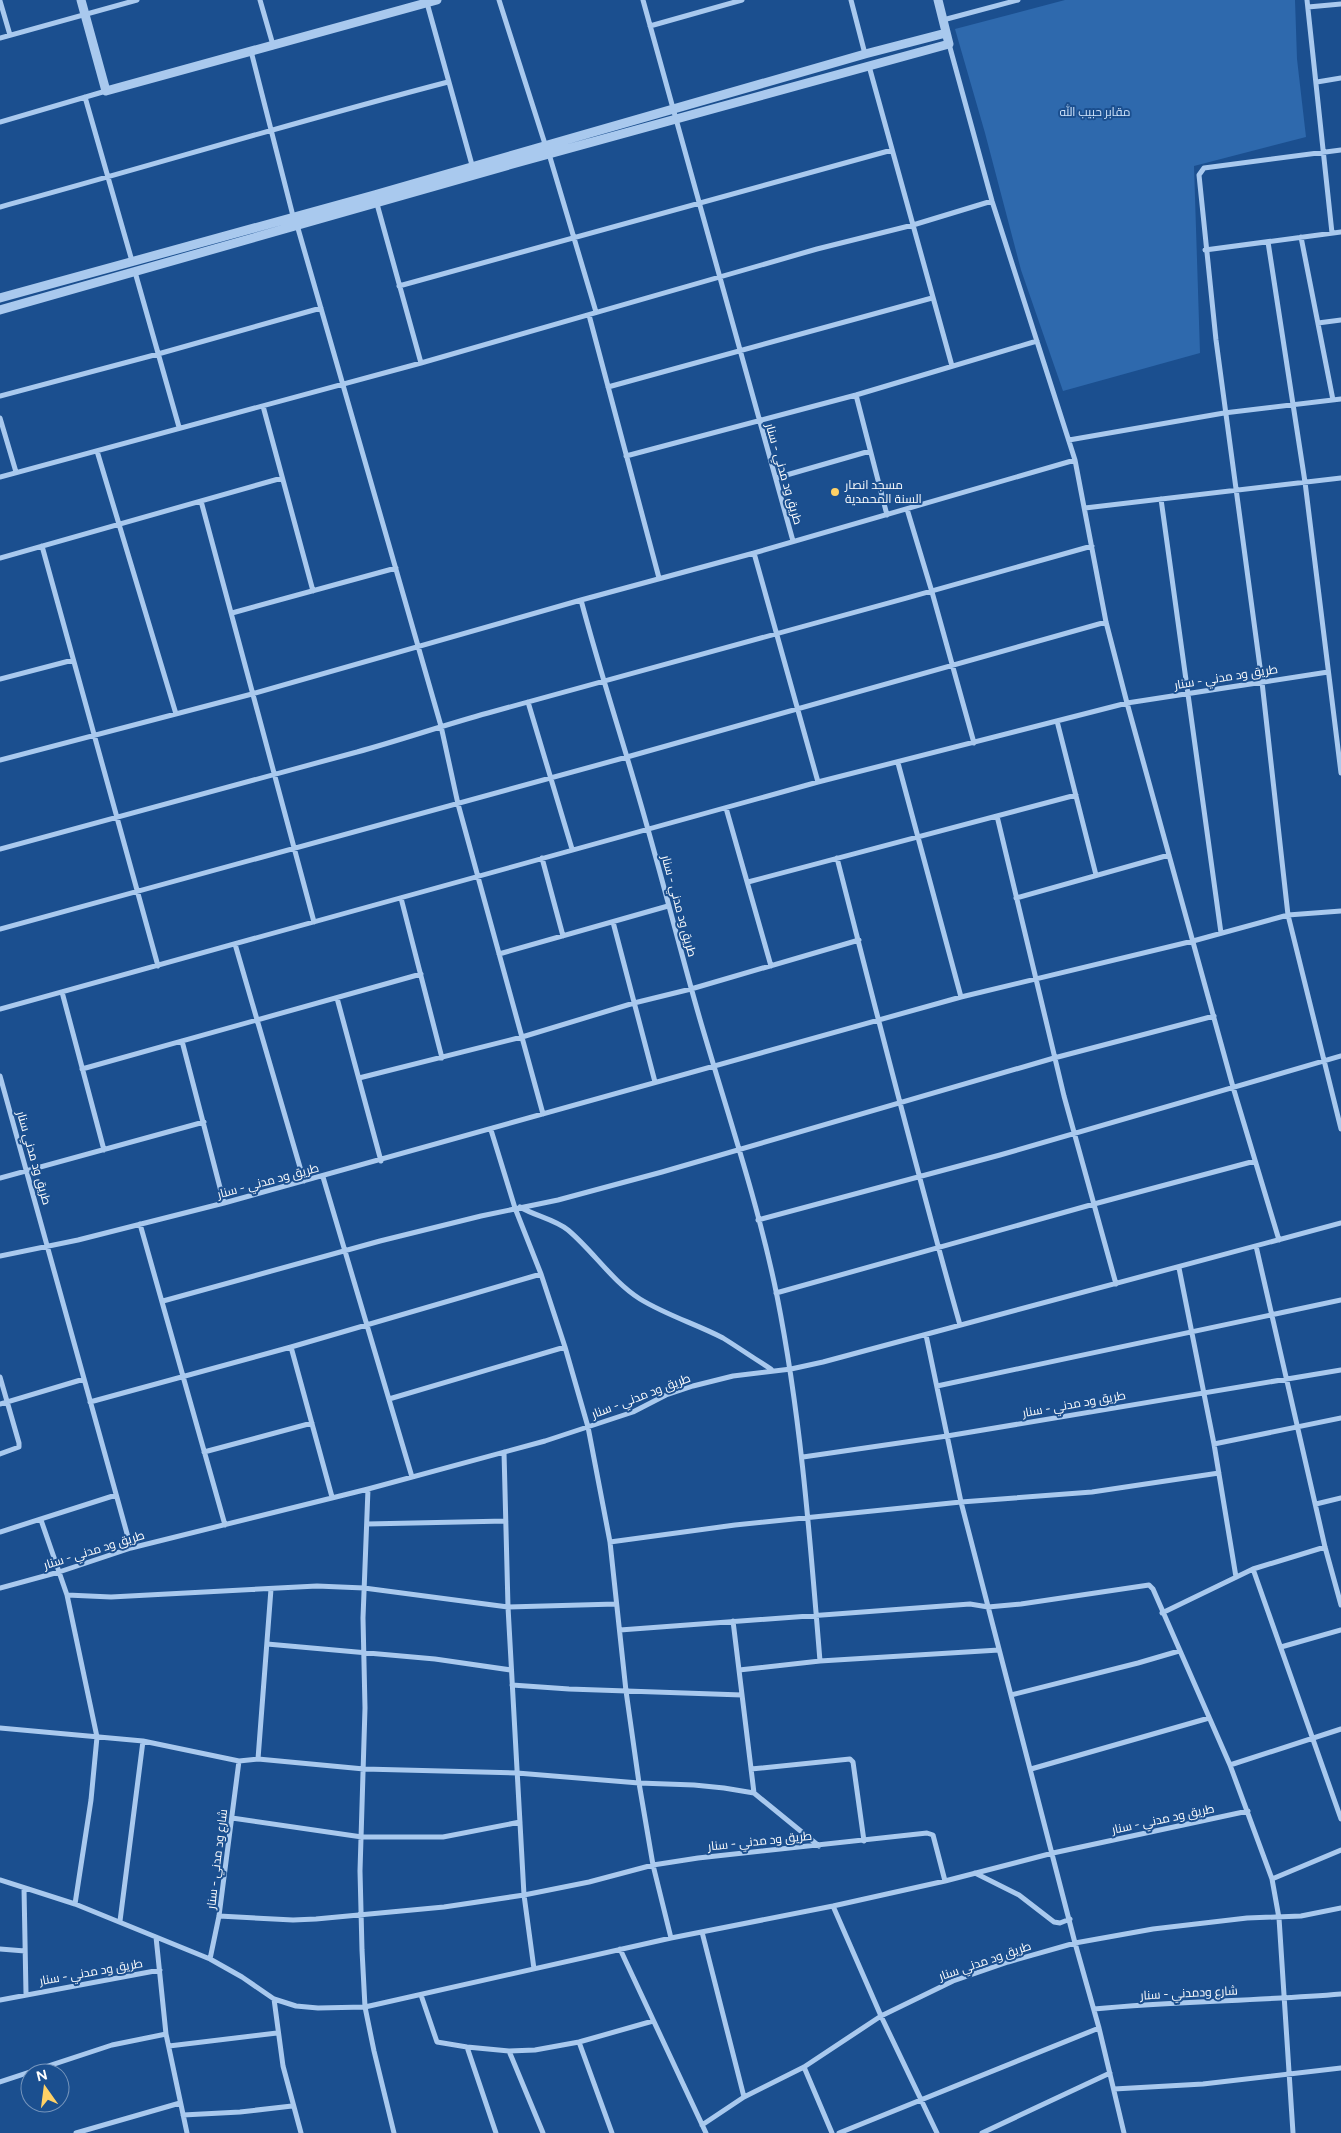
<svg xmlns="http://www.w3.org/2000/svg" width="1341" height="2133" viewBox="0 0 1341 2133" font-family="Figtree,Cairo,sans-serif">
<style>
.green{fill:#2e69ad}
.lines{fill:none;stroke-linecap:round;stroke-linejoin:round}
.minor{stroke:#a9c9ee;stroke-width:5}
.tertiary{stroke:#a9c9ee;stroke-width:9}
.poi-dot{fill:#ffd166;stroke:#1b4f8f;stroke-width:2}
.labels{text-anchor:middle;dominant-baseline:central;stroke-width:4;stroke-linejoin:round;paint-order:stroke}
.park-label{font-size:12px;fill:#cfe3fa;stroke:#1b4f8f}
.street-label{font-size:12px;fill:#fff;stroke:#1b4f8f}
.poi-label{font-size:12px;fill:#fff;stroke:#1b4f8f;text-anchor:start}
</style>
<rect width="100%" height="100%" fill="#1b4f8f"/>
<!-- green -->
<path class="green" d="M 1065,0 L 1295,0 L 1297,59 L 1306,137 L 1194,166 L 1200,353 L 1063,391 L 1021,270 L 985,133 L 955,29 Z"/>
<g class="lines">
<!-- minor -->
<path class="minor" d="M 260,0 L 273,45
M 499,0 L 545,144
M 643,0 L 793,541
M 851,0 L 865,54
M 1307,0 L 1332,233
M 0,1 L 10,35
M 427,3 L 472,165
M 1308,7 L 1341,4
M 943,20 L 1018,0
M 650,26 L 742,0
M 0,38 L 137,0
M 949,44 L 992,201 L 1075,460 L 1106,622 L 1127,703 L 1233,1087 L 1279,1240
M 251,51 L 293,216
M 869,66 L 952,366
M 1317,82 L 1341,78
M 85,97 L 132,261
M 0,122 L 106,91
M 1341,150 L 1204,168 L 1199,175 L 1216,340 L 1262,682 L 1288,915 L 1341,1129
M 549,154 L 596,312
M 377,204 L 421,363
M 0,207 C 150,166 298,121 448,82
M 297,225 L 441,726 L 458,804 L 543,1114
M 1301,237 L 1333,400
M 1268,242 L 1305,482 L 1341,773
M 1205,250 L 1341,232
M 135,272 L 179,427
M 399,286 L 892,150
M 589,315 L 659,578
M 1318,323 L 1341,320
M 608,387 L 932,298
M 856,395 L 887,515
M 0,396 L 158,354 L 321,308
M 263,406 L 313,591
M 0,418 L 16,472
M 1069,440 L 1224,413 L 1341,399
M 97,451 L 176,714
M 626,456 L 856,395 L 1037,341
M 0,477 L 421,363 L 817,249 L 913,225 L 992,201
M 776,478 L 870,451
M 1161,499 L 1221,933
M 201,501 L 314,922
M 1085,508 L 1341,478
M 907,509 L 932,592 L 974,743
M 42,546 L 158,966
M 754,553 L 818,782
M 0,558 L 282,478
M 581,600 C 601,676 626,750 647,826 C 665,889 681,953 699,1016 C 726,1109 758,1202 777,1296 C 801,1417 810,1539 820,1661
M 232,613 L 396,568
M 0,679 L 73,660
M 528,702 L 572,849
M 1057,721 L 1096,875
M 0,760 L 252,694 L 581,600 L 754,553 L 1075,460
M 898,763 L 961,997
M 726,808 L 771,966
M 997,816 L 1064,1096 L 1116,1284
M 0,849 C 119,816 238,784 357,752 C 401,740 444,725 488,713 C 689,658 891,603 1092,546
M 542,858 L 563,936
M 837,858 C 877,1014 916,1170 960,1325
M 748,882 L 1076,795
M 401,898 L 442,1058
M 1016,898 L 1169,855
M 613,922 L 655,1082
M 0,929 L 627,757 L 1106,622
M 235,944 L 304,1181
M 499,954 L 668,906
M 62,992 L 104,1150
M 337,998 L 381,1161
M 0,1009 L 818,782 L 1127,703 L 1328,672
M 182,1041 L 224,1203
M 82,1069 L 421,974
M 0,1076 L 131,1548
M 359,1078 L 522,1037 L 634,1003 L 691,989 L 859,940
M 491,1130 L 515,1208 L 541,1274 L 565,1347 L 588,1427 L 610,1542 L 626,1691 L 639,1783 L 653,1865 L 671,1938
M 323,1177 L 412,1477
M 0,1178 L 204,1122
M 520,1207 C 535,1216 554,1219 568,1230 C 593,1251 612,1281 640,1299 C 666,1315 696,1324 723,1338 C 739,1348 755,1359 771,1369
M 758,1220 L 1000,1155 L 1341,1056
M 140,1224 L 225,1525
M 1256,1246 L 1325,1547 L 1341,1605
M 0,1256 L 78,1240 L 224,1203 L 961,997 L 1193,941 L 1288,915 L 1341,911
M 1179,1268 L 1214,1444 L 1236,1577
M 776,1293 L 1094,1204 L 1255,1161
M 163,1301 L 380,1241 L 481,1216 L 558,1200 L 662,1172 L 1054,1058 L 1214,1016
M 926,1335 L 961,1502 L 1075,1943 L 1099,2028 L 1124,2133
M 291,1347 L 332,1497
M 0,1377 L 19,1443 L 19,1447 L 0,1454
M 937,1386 L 1341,1300
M 389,1399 L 565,1347
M 90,1402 L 291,1347 L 541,1274
M 0,1404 L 84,1379
M 1214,1444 L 1341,1418
M 204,1452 L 312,1423
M 504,1452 L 508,1607 L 524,1895 L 534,1969
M 803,1457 L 947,1436 L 1341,1370
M 368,1489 L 363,1618 L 365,1708 L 360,1871 L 362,1950 L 365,2007 L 374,2051 L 394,2133
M 1316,1504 L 1341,1498
M 41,1520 L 67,1595 L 97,1737 L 91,1800 L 75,1904
M 367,1524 L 506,1521
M 0,1532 L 116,1495
M 610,1542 L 735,1525 L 961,1502 L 1092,1492 L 1219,1473
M 1253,1569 L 1341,1819
M 0,1588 L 59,1572 L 131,1548 L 368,1489 L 545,1441 L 633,1412 L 666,1395 L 693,1386 L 733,1376 L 791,1369 L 823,1362 L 1341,1223
M 67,1595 L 111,1597 L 317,1586 L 364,1588 L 508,1607 L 616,1604
M 1162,1613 L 1253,1569 L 1325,1547
M 733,1621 L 754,1793
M 620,1630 L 970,1604 L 988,1607 L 1021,1604 L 1149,1585 L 1153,1589 L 1230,1765 L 1272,1879 L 1279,1918 L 1293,2133
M 267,1644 L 435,1659 L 511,1670
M 1281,1647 L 1341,1630
M 739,1670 L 820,1661 L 999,1650
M 512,1685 L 569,1689 L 742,1695
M 1011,1695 L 1138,1663 L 1179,1651
M 0,1728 L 143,1741 L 239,1761 L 258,1759 L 364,1769 L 517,1773 L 639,1783 L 694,1785 L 724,1788 L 754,1793 L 819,1846
M 258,1759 L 271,1589
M 1230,1765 L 1341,1729
M 751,1769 L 850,1759 L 853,1762 L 864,1841
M 1031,1769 L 1209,1718
M 232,1818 L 362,1837 L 443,1837 L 520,1822
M 975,1873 L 1019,1895 L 1054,1922 L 1060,1923 L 1070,1919
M 1272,1879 L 1341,1850
M 0,1880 L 75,1904 L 210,1959 L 242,1977 L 274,1999 L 296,2006 L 318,2008 L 365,2007 L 671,1938 L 833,1906 L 945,1881 L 1053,1853 L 1248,1811
M 24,1888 L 26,1994
M 833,1906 L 881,2016 L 937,2133
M 219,1916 L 293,1920 L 316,1919 L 444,1907 L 524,1895 L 589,1882 L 653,1865 L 698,1858 L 927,1833 L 933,1835 L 945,1881
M 120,1921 L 143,1741
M 702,1932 L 744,2097
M 156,1937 L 166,2034 L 187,2133
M 0,1949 L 25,1951
M 620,1949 L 706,2133
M 210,1959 L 219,1916 L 239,1761
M 421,1995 L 437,2042 L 467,2047 L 509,2051 L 535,2050 L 579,2042 L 653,2021
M 274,1999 L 283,2066 L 301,2133
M 0,2000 L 160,1970
M 1094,2009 C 1176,2001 1259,2001 1341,1994
M 579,2042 L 612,2133
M 169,2046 L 277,2033
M 467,2047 L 496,2133
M 509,2051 L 543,2133
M 804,2067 L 832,2133
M 0,2082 L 112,2045 L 166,2034
M 1114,2089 L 1203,2084 L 1341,2068
M 183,2115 L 240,2112 L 292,2106
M 702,2125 L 744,2097 L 804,2067 L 881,2016 L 953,1981 L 1008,1962 L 1075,1943 L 1153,1929 L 1247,1918 L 1301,1916 L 1341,1908
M 76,2133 L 180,2103
M 839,2133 L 1099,2028
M 982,2133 L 1110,2073"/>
<!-- tertiary -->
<path class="tertiary" d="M 81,0 L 106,91 L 437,0
M 0,298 L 374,195 L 865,54 L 946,33
M 0,310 L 509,165 L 949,44 L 938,0"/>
</g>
<!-- markers -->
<circle class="poi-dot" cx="835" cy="492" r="5"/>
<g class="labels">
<!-- park labels -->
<g class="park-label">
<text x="1095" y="112">مقابر حبيب الله</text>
</g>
<!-- street labels -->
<g class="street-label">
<text transform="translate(784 474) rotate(74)">طريق ود مدني - سنار</text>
<text transform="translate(1226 677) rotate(-9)">طريق ود مدني - سنار</text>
<text transform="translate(679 906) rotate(75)">طريق ود مدني - سنار</text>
<text transform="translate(34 1158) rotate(74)">طريق ود مدني سنار</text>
<text transform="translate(268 1181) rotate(-15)">طريق ود مدني - سنار</text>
<text transform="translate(641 1396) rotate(-21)">طريق ود مدني - سنار</text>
<text transform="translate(1074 1404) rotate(-10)">طريق ود مدني - سنار</text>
<text transform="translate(94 1550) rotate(-17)">طريق ود مدني - سنار</text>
<text transform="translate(1163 1819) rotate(-12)">طريق ود مدني - سنار</text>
<text transform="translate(760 1841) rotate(-6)">طريق ود مدني - سنار</text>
<text transform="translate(217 1859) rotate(-83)">شارع ود مدني - سنار</text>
<text transform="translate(985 1961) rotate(-19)">طريق ود مدني سنار</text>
<text transform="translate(91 1972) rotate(-10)">طريق ود مدني - سنار</text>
<text transform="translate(1189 1993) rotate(-3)">شارع ودمدني - سنار</text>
</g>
<!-- poi labels -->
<g class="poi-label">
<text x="845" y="485">مسجد انصار<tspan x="845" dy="14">السنة المحمدية</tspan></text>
</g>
</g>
<!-- north arrow -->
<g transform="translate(45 2088) rotate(346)"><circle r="24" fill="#1b4f8f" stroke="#7695bc"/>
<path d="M0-4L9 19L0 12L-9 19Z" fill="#ffd166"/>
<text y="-8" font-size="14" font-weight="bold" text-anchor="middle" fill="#ffffff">N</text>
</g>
</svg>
